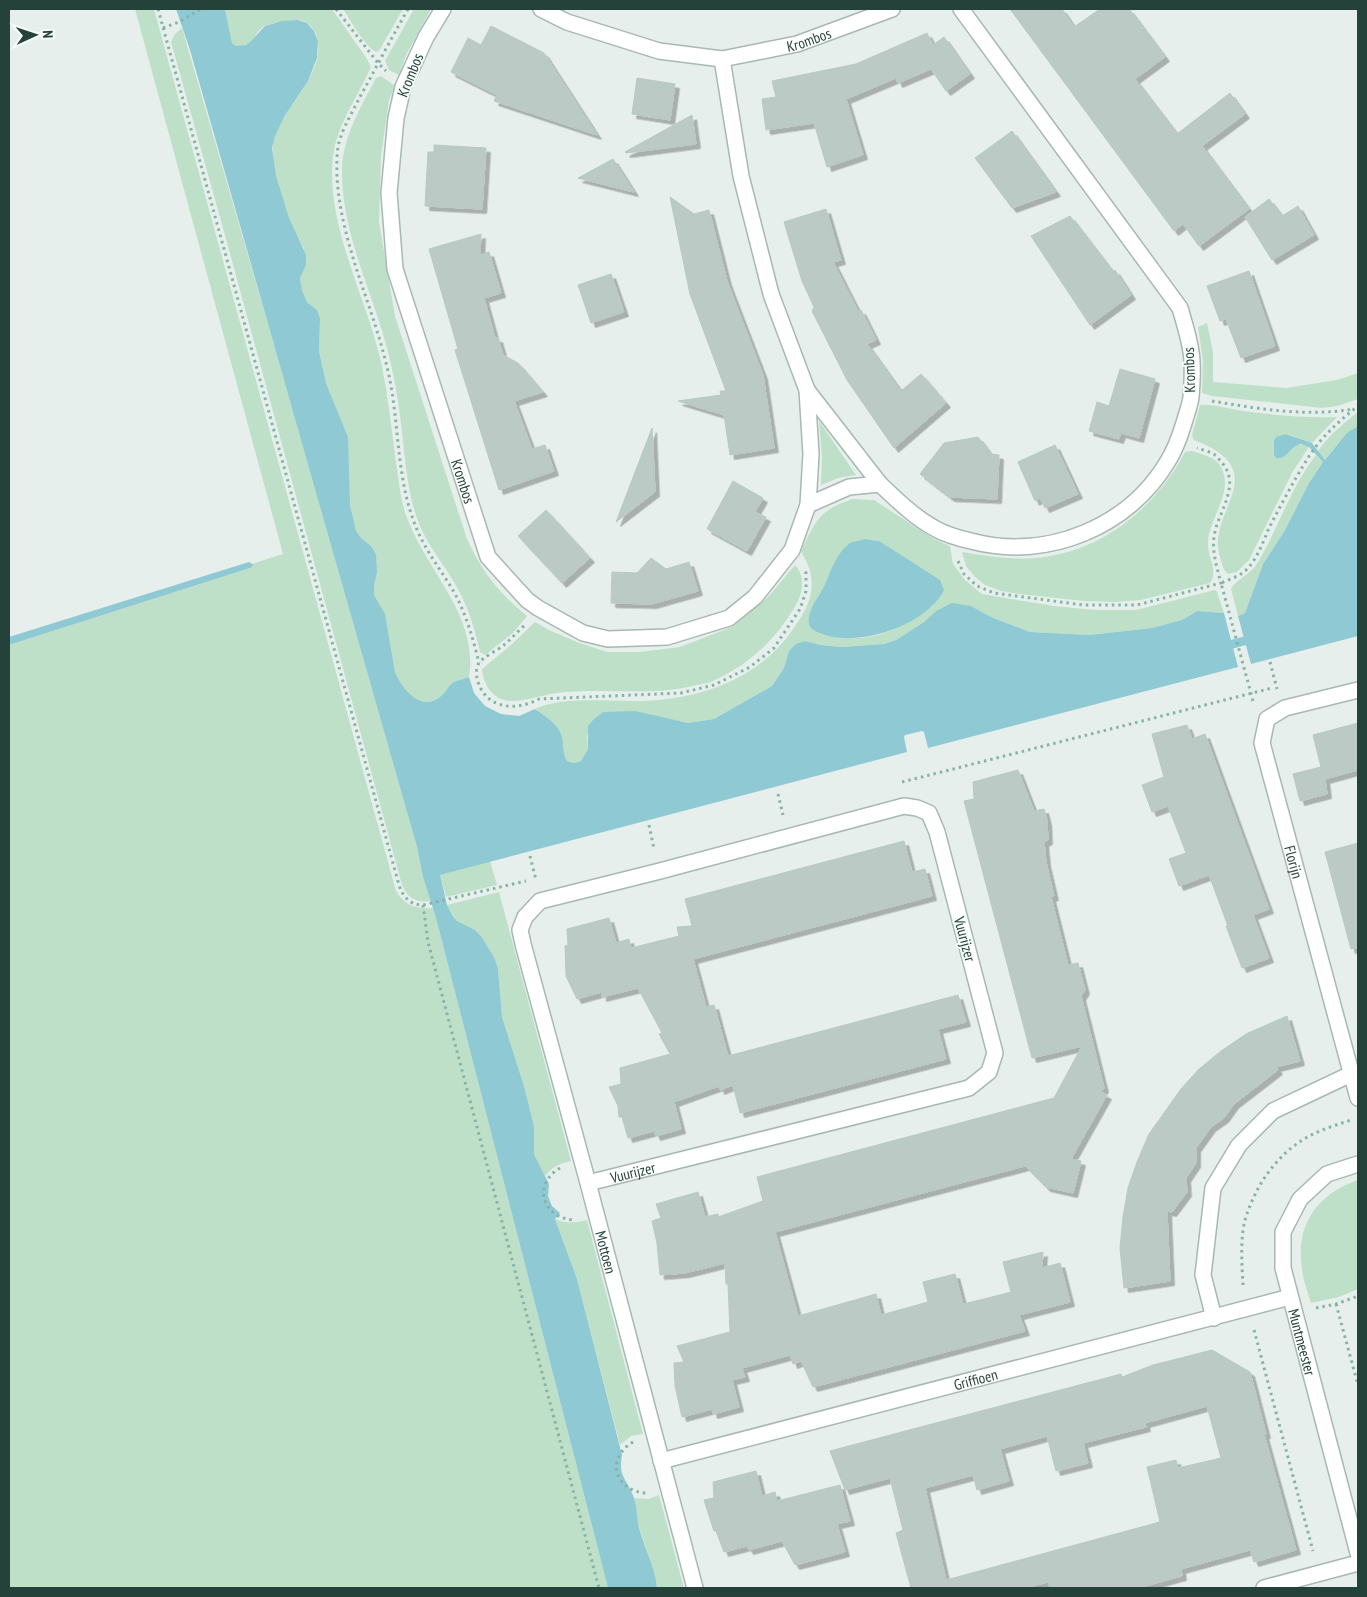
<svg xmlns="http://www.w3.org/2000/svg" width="1367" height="1597" viewBox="0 0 1367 1597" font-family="'PT Sans Narrow',sans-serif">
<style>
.green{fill:#bfe0c8;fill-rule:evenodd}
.water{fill:#8ec9d4}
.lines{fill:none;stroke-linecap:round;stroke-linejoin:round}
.stream{stroke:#8ec9d4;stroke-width:9}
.building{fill:#bbcac4;stroke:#b8c9c2;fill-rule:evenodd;filter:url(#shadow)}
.minor-casing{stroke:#a8b8b2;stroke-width:18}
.path{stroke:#86b3a5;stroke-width:3;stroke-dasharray:2.5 4;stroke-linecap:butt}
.minor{stroke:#fff;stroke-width:15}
.labels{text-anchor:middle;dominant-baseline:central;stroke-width:4;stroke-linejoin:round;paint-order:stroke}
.street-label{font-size:15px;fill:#24423a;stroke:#f7fbf9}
</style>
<defs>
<filter id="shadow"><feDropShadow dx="4.5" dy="4.5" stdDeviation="0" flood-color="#0004"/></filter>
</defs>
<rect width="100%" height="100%" fill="#e6efeb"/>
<!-- green -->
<path class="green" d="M 135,9 L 154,9 L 396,891 C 405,906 416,909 433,908 L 436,918 L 608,1588 L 9,1588 L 9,645 L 250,568 L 252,564 L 283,554 Z
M 225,9 L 332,9 L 367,59 L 371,67 C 358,97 337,124 333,157 C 325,225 368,300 382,366 C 388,398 392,430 396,463 C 399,480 400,499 406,515 C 425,570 479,615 469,677 C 464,679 458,680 454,682 C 448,685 447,691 443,694 C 423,715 403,690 395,672 L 385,615 L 374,595 L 374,586 L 377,573 L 371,546 L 361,538 L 356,531 L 353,520 L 350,505 L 348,473 L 348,437 L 326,383 L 319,351 L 320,318 L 317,310 L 307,302 L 302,290 L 300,278 L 302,273 L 304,248 C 288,232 267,158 274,137 C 285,105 329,70 316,34 C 313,27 307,21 299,20 C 294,20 270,23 265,26 C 253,32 255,47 236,46 L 232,43 Z
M 343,9 L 403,9 L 379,51 L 376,52 C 364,45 351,21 343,9 Z
M 414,9 L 431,9 L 406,55 L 399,75 L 389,70 L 385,61 Z
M 182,28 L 302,441 L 417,847 L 423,877 L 431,901 C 417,903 408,899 402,885 L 226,239 L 171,42 L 175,34 Z
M 381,76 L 395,86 L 389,100 L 381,156 L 379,222 L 395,316 L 467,539 C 482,572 499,593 527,616 L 514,632 L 485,655 L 480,652 C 475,630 469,610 459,591 C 448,569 430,550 420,526 C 409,500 406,470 403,441 C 400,413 396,384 389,356 C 374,294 341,234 342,169 C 343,136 361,107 376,78 Z
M 1207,323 L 1213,352 L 1213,382 L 1286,388 L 1337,380 L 1358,373 L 1358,399 L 1337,406 L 1322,408 L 1212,396 L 1202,393 L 1203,361 L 1198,327 Z
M 1200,405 C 1214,404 1229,409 1243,411 C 1274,415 1305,418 1337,417 L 1312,443 L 1288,434 L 1274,441 L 1274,455 L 1276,458 C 1286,460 1290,450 1297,445 L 1304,445 L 1309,447 L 1293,471 L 1249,560 L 1237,572 L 1228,574 C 1223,570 1222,564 1220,557 C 1205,511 1277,472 1194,440 L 1192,435 Z
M 1358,412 L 1358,426 L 1338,444 L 1325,460 L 1318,451 C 1329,435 1344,423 1358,412 Z
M 819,421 L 856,475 L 838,478 L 821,485 L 822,458 Z
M 1192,451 C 1201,454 1214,457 1219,464 C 1237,489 1209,517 1208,542 C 1207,557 1219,570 1210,583 L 1141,600 L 1115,602 L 1084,601 L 1019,594 L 1001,591 L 985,585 L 975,577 L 966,566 L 962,552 C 986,556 1010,560 1035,558 C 1100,553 1155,509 1185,452 Z
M 1316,455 L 1323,462 L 1309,483 L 1285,530 L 1263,564 L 1245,613 L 1238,616 L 1231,589 C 1236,579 1250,575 1256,565 C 1278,530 1290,488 1316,455 Z
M 853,499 L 874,500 L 934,539 L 950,546 L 953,564 L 965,580 L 982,594 L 1054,606 L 1095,610 L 1136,610 L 1215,590 L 1217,592 L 1224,613 L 1197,611 L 1182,620 L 1152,628 L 1089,635 L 1030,632 L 991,617 L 971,606 L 936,611 L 924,622 L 896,640 L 884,644 L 841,647 L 821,645 L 805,641 L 789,651 L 784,668 L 772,686 L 714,719 L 688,723 L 652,716 L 587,735 L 588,749 L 581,761 L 574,763 L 567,761 C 562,753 565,751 563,742 C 560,729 546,716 535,709 C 561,697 601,701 630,701 C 691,702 754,683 791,632 C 803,616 815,597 811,576 C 810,567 805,559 801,551 C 816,520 819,510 853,499 ZM 864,539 L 879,541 L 895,552 L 934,605 C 910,623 881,640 849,638 C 841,638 834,636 826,635 L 810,611 L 822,593 L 828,578 Z
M 795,565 C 807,578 802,596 793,610 C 774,641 748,665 715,680 C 710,683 703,684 697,685 C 651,697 603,687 557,693 C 542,695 517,704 504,700 C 490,696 483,682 482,669 L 512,644 L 535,622 L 549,630 L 577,642 L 607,652 L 640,652 L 680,647 L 734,626 L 769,596 Z
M 490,861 L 497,885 L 446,897 L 440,875 Z
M 499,892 L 571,1161 C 559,1164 552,1167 545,1176 L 534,1154 L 534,1126 L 524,1086 L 502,1017 L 498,968 L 494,957 L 481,936 L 475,930 L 457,921 L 447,905 Z
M 1358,1180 L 1358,1289 L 1339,1297 L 1311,1303 C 1308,1292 1303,1281 1302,1269 C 1295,1225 1317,1194 1358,1180 Z
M 555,1219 C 566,1224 575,1223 587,1220 L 643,1434 L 631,1436 L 620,1445 L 577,1279 Z
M 659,1495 L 684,1588 L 657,1588 L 652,1565 L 639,1527 L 634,1498 L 648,1499 Z"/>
<!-- water -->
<path class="water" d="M 176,9 L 225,9 L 232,43 L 236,46 L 246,45 L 251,41 L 265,26 L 282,21 L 298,20 L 307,23 L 314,31 L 318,41 L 317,58 L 308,81 L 284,117 L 275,136 L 272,148 L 276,176 L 289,218 L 306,255 L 306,265 L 300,278 L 302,290 L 307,302 L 317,310 L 320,318 L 319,351 L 326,383 L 348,437 L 350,505 L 356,531 L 361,538 L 371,546 L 376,555 L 377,573 L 374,586 L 374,595 L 385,614 L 395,672 C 403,690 423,715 443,694 C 447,691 448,685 454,682 C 458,680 464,679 469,677 L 474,693 L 485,706 L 501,714 L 519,716 L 535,709 C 548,718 561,726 563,742 C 564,750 563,754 567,761 L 574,763 L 581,761 L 588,749 L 588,726 L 593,720 L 603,712 L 635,711 L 688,723 L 714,719 L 772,686 L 784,668 L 789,651 L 796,644 L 805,641 L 821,645 L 841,647 L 884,644 L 896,640 L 924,622 L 936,611 L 952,603 L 971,606 L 991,617 L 1030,632 L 1089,635 L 1152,628 L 1182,620 L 1197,611 L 1224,613 L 1238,667 L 928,748 L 924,732 L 922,731 L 905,735 L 904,737 L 907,752 L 440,875 L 447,905 L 453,916 L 457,921 L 475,930 L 481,936 L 494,957 L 498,968 L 502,1017 L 524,1086 L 534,1126 L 534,1154 L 549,1184 L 548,1196 L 552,1206 L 560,1213 L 555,1219 L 577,1279 L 622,1455 C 618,1478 627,1478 634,1498 C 637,1508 637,1518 639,1528 C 645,1549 655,1567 657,1588 L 608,1588 L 436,918 L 423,877 L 417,847 L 251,264 L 190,50 Z
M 1358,426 L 1358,636 L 1251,664 L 1238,616 L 1245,613 L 1263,564 L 1285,530 L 1309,483 L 1323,462 L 1309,447 L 1301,444 C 1290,446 1288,460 1276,458 L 1274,455 L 1274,441 L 1276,437 L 1286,434 L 1312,443 L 1325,460 L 1347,433 Z
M 864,539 L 879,541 L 940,580 L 944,590 C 927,626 855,649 820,633 C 815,631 810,629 809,624 C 806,610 821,595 826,582 C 831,570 838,551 849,544 C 853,541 860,541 864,539 Z
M 249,562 L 254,565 L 250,568 L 9,645 L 9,637 Z"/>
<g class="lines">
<!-- stream -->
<path class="stream" d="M 1222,647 L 1255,638"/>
</g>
<!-- building -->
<path class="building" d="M 1010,9 L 1062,9 L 1074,27 L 1100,9 L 1129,9 L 1165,57 L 1135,79 L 1177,134 L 1230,93 L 1245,114 L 1202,146 L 1249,209 L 1199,246 L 1183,224 L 1174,231 Z
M 491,26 L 544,53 L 597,135 L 494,101 L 497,95 L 451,72 L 468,38 L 481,45 Z
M 927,33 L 933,45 L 944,37 L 970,74 L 946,91 L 931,69 L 898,83 L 896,78 L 846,99 L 863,155 L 827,167 L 814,123 L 766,130 L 762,99 L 776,97 L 772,81 L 856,64 Z
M 637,78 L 675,84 L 670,120 L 632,114 Z
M 692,115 L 696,144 L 626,153 L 625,152 Z
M 1012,131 L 1056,192 L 1012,208 L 975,158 Z
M 434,145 L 486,148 L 482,209 L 425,206 L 428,152 L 434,152 Z
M 613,159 L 634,192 L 578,178 Z
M 670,197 L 694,214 L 709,210 L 727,281 L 763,375 L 774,448 L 730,455 L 724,415 L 678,401 L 721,395 L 720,391 L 726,391 L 690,294 Z
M 1269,199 L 1282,216 L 1298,206 L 1314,235 L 1272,260 L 1245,217 Z
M 826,209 L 841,260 L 833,262 L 858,311 L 861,310 L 876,340 L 867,344 L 901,391 L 921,374 L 946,403 L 894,448 L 847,380 L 812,311 L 814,307 L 802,281 L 784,222 Z
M 1070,216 L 1113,272 L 1115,270 L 1131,295 L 1090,325 L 1031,236 Z
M 481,234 L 480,255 L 489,252 L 501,293 L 484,298 L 495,338 L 498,338 L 503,355 L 518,363 L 543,392 L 514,401 L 532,449 L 545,445 L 554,471 L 499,490 L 455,350 L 458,349 L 429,249 Z
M 1249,271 L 1275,346 L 1241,358 L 1226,319 L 1220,321 L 1207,286 Z
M 611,274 L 624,312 L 591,323 L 578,285 Z
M 1120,369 L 1155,379 L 1139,438 L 1121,433 L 1119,439 L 1089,431 L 1097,402 L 1109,406 Z
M 652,428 L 655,492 L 616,522 Z
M 978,437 L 991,454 L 999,455 L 997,499 L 950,497 L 920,474 L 944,443 Z
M 1055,445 L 1078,494 L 1045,508 L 1040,498 L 1035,501 L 1018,462 Z
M 733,481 L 763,498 L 755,512 L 766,517 L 747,551 L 707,529 Z
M 546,510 L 590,558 L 562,583 L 518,536 Z
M 651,558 L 666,569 L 689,562 L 698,591 L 652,604 L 611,603 L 612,572 L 637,573 Z
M 1358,723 L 1358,770 L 1325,779 L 1327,794 L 1300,801 L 1293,774 L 1321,767 L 1313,735 Z
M 1187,725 L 1192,739 L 1205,734 L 1269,909 L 1253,915 L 1269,958 L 1242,968 L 1226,926 L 1228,926 L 1209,875 L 1179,886 L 1169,859 L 1186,853 L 1177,829 L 1168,806 L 1152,812 L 1142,785 L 1164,777 L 1152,734 Z
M 1018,770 L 1034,811 L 1044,809 L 1047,821 L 1048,840 L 1044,842 L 1046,862 L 1054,896 L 1051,897 L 1068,965 L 1078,963 L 1085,990 L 1081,996 L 1104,1088 L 1101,1092 L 1107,1095 L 1071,1159 L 1081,1161 L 1073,1193 L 1046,1187 L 1025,1166 L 775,1232 L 798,1316 L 876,1294 L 881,1315 L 928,1302 L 923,1282 L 955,1274 L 963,1304 L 988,1298 L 1011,1292 L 1003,1262 L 1043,1252 L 1042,1268 L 1060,1263 L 1070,1302 L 1019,1315 L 1025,1331 L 813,1387 L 801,1361 L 793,1364 L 790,1355 L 742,1368 L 745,1377 L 732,1380 L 739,1407 L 713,1414 L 712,1409 L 682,1417 L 675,1386 L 674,1363 L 684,1362 L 677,1346 L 730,1332 L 728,1284 L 726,1284 L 725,1263 L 685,1273 L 660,1275 L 657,1243 L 652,1221 L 661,1218 L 656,1204 L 698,1192 L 705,1217 L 718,1214 L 718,1217 L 763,1201 L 757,1177 L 1054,1098 L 1082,1046 L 1032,1058 L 964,801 L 974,799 L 973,782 Z
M 904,841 L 912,872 L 925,869 L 932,896 L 693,959 L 706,1007 L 714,1005 L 728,1056 L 958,995 L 966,1022 L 938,1029 L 946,1059 L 740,1113 L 733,1085 L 720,1090 L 719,1086 L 674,1102 L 681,1129 L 656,1136 L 654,1131 L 628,1138 L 622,1117 L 619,1117 L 618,1106 L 609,1087 L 621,1084 L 620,1068 L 670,1054 L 659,1034 L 662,1033 L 638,988 L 602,997 L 602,992 L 577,999 L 566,976 L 565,946 L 568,945 L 567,929 L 609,918 L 616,943 L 629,939 L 631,948 L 679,936 L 677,927 L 692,926 L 685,899 Z
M 1358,843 L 1358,948 L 1351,949 L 1325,852 Z
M 1287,1016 L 1300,1061 L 1276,1067 L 1278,1070 L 1234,1104 L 1224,1118 L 1211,1127 L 1196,1148 L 1196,1163 L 1186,1178 L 1187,1192 L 1172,1212 L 1167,1211 L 1170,1281 L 1124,1288 L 1120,1248 L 1123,1217 L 1128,1188 L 1137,1162 L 1149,1134 L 1181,1089 L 1198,1070 L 1221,1051 L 1246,1034 Z
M 1212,1350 L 1250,1372 L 1266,1434 L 1264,1434 L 1296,1550 L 1254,1562 L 1250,1550 L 1181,1569 L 1182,1576 L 1138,1588 L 1050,1588 L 1048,1582 L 1025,1588 L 911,1588 L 896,1533 L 903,1530 L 890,1478 L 845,1490 L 830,1451 L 1121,1374 L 1122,1377 L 1153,1365 ZM 1207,1406 L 1221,1458 L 1178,1468 L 1176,1460 L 1147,1467 L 1160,1522 L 946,1580 L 925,1488 L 973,1475 L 977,1490 L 1009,1481 L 1000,1449 L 1047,1436 L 1056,1471 L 1088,1463 L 1083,1443 L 1146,1427 L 1145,1423 Z
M 756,1471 L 762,1496 L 775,1492 L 777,1501 L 840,1485 L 850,1521 L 837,1524 L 845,1552 L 795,1565 L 782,1541 L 749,1550 L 747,1546 L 724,1552 L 716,1531 L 714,1531 L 704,1500 L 714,1498 L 713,1482 Z"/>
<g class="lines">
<defs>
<g id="minor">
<path id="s1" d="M 443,9 L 426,37 L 403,87 L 396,118 L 389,193 L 395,269 L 488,557 L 527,600 L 538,608 L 583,633 L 608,639 L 667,637 L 729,618 L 755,597 L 792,550 L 808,505 L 811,454 L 807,390 L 771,294 L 741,176 L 722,59"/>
<path id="s2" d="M 541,9 L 567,22 L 659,51 L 722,59 L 797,44 L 892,9"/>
<path d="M 807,390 L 880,484"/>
<path d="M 808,505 L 849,487 L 880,484 C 897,500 915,518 936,529 C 948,536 962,539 975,542 C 1048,560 1129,527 1168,461 C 1175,450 1180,436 1184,423 C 1186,415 1190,406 1191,397 C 1192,385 1193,364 1191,352 C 1189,337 1184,322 1180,308 L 961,9"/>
<path id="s3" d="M 1358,690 L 1285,708 L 1267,719 L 1262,743 L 1358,1098"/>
<path id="s4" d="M 1358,1164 L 1327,1174 L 1300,1199 L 1283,1232 L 1283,1268 L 1358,1553"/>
<path id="s5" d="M 588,1183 L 969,1088 L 989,1072 L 995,1053 L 937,832 L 929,813 L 917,808 L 904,806 L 660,871 L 540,901 L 525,917 L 520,930 L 523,944 L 588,1183 L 695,1588"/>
<path d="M 1214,1318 L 1203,1275 L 1213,1188 L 1239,1145 L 1273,1111 L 1351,1074"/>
<path id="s6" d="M 661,1461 L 1290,1297"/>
<path d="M 1264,1588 L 1358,1563"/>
</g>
</defs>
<!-- minor casing -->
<use href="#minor" class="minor-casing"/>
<!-- path -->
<path class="path" d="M 158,9 L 399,885 C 403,897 410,905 423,905 L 526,881
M 336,9 L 378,63 L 386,71
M 408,9 C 392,37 377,66 361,95 C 354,109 345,124 340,139 C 336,151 337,165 337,177 C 341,244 372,303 387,367 C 400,419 395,476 416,527 C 425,550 441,570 454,592 C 466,614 473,638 479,663
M 163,28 L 179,22 L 201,9
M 1212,401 C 1259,409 1307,417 1354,409
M 958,561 L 964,574 L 977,586 L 994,593 L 1083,605 L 1137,605 L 1221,583 C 1217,568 1212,552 1214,537 C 1217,513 1241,487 1223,464 C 1220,461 1218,457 1215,455 C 1211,452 1203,450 1197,448
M 524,626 C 517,632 511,639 504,645 C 498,650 483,657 479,663 C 476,667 476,674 477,678 C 484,709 515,712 539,699 L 681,693 L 714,685 L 750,667 L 774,648 L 800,609 L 806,591 L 806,573 L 804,570
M 1270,662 L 1277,689
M 1253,701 L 1221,583 C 1230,579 1241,576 1248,568 C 1258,557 1263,542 1269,528 C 1281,505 1294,480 1308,458 C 1321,437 1339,421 1358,406
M 902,782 L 1272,688
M 778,794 L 783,815
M 649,825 L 654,849
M 530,856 L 536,880
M 423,905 L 428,942 L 599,1588
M 560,1168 C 531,1185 543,1219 575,1220
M 1243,1285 C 1242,1267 1240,1238 1245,1220 C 1254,1190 1272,1161 1298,1143 C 1313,1132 1333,1126 1351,1120
M 1336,1304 L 1358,1385
M 1316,1308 L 1336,1304 L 1358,1296
M 1254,1330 L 1313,1551
M 633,1442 C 604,1459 616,1493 648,1493"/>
<!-- minor -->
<use href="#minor" class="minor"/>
</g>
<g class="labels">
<!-- street labels -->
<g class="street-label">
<text stroke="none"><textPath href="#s2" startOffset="278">Krombos</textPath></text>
<text transform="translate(410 75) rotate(-68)">Krombos</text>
<text transform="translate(1189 370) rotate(-92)">Krombos</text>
<text stroke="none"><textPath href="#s1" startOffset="494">Krombos</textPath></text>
<text stroke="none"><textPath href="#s3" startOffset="244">Florijn</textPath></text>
<text transform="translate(965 939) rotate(75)">Vuurijzer</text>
<text stroke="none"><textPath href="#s5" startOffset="46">Vuurijzer</textPath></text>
<text stroke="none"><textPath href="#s5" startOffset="1459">Mottoen</textPath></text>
<text stroke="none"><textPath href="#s4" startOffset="219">Muntmeester</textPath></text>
<text stroke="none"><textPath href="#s6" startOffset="325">Griffioen</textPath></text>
</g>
</g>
<!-- border -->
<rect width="1367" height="1597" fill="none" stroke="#24423a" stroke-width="20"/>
<!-- north arrow -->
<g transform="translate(35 35) rotate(87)" stroke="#f7fbf9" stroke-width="4" paint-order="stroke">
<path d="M0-4L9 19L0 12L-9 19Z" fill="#24423a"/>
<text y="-8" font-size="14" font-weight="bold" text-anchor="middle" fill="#24423a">N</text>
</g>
</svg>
